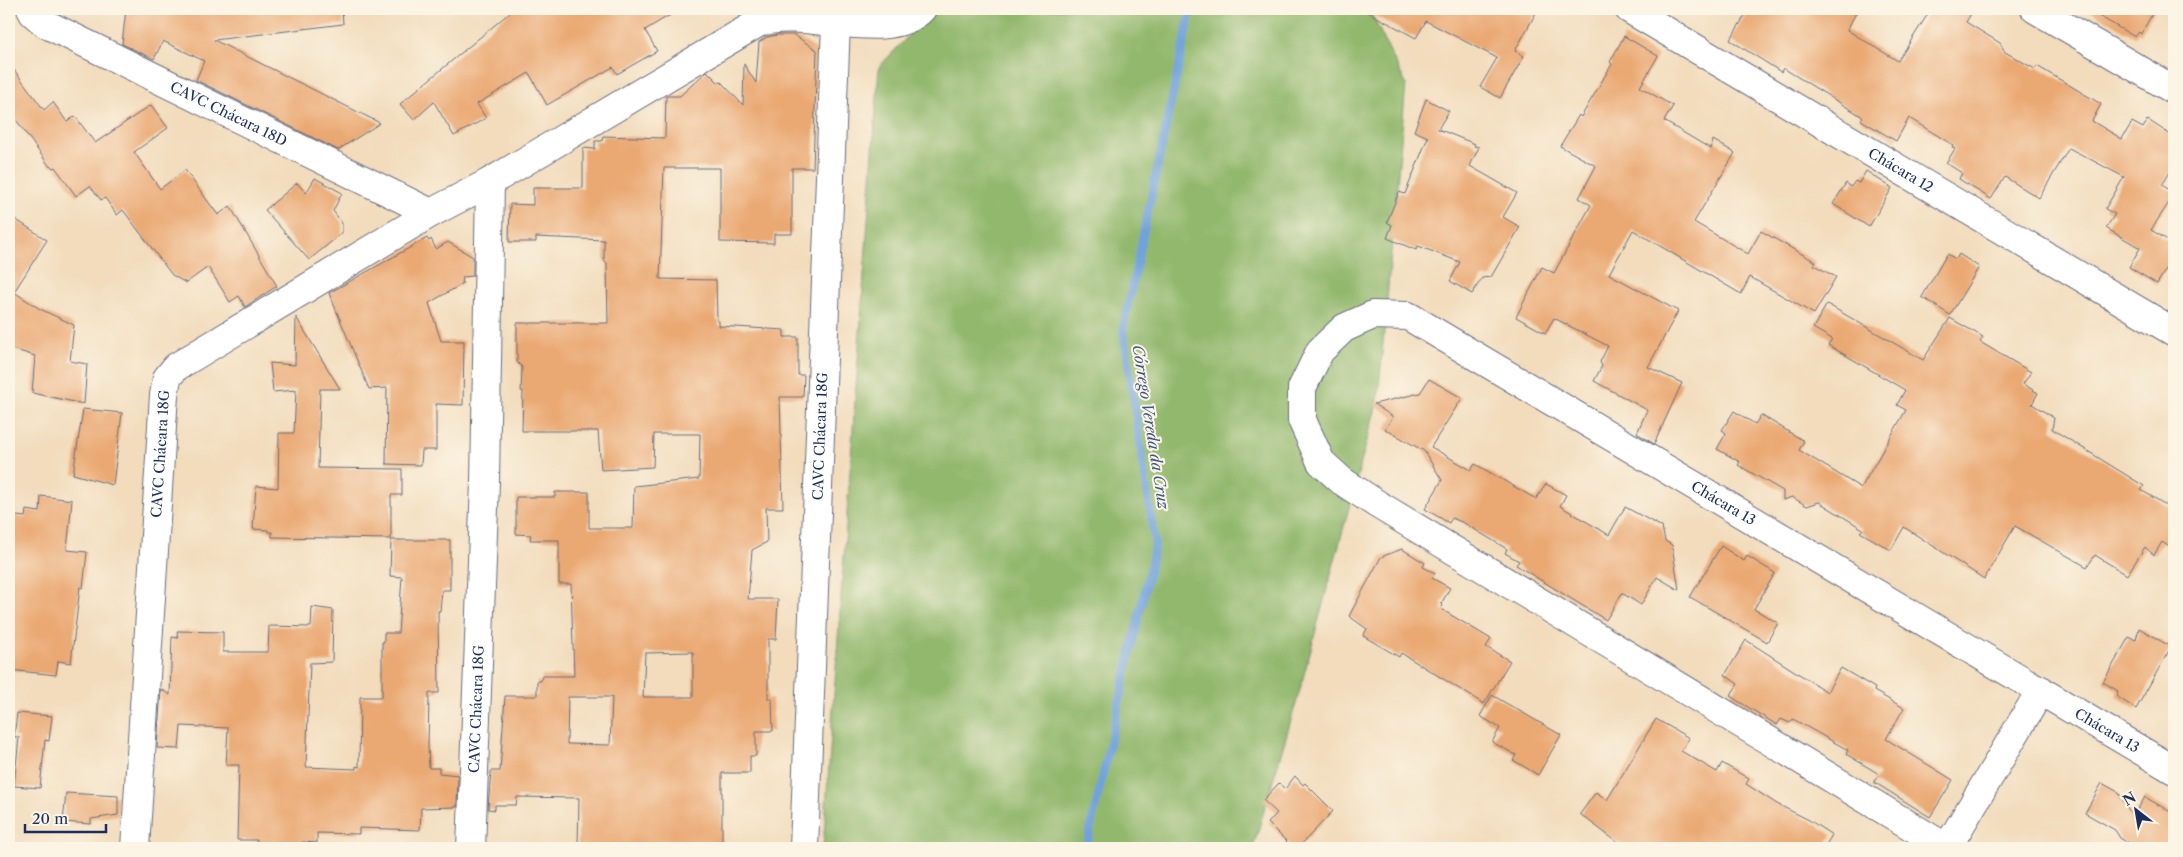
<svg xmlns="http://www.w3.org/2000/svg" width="2183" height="857" viewBox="0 0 2183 857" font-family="'Libre Caslon Text',serif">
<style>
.forest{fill:#92b86d;stroke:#567466}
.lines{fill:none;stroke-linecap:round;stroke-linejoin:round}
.stream{stroke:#70a2db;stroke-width:8}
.building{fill:#eaa872;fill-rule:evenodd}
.minor-casing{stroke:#666c7f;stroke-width:30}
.minor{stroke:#fff;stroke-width:28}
.labels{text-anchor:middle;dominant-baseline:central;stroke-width:4;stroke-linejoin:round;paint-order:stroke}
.street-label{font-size:14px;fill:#1b2f5e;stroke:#fcf5e5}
.water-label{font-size:15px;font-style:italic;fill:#39578a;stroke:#fcf5e5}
</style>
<rect width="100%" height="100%" fill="#fcf5e5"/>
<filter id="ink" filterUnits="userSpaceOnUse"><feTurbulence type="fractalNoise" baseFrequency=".02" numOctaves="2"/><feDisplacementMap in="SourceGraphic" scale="10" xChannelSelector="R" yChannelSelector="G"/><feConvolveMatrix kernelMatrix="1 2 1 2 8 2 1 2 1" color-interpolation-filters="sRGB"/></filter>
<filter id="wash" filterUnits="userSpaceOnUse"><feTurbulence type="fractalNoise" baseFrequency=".0096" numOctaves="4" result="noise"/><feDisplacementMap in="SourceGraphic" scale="20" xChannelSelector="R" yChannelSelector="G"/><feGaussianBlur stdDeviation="1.12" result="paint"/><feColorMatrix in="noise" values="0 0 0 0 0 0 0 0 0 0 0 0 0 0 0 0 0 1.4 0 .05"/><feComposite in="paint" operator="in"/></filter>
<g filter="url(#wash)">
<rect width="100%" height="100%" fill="#f2dcbc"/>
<!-- forest -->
<path class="forest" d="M 934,9 L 1369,9 L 1406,84 L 1378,400 L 1299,693 L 1253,848 L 823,848 L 879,67 Z"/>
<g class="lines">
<!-- stream -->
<path class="stream" d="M 1086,848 L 1155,545 L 1123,329 L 1191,9"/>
</g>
<g id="blocks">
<!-- building -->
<path class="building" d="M 126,9 L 342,9 L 343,24 L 214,40 L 380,123 L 338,150 L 196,80 L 204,61 L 163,41 L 154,59 L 122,44 Z
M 514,9 L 680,9 L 645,30 L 657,51 L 617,74 L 613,67 L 547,105 L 529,73 L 477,104 L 486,118 L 454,136 L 434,102 L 414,120 L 400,104 Z
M 1362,9 L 1538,9 L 1515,51 L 1524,56 L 1500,98 L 1480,87 L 1497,58 L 1426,21 L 1416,38 Z
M 1749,9 L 1858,9 L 1847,30 L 1898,61 L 1931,9 L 1974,9 L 1966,22 L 2000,43 L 2005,52 L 2035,69 L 2037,66 L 2101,104 L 2092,121 L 2122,139 L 2132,122 L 2143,128 L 2148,120 L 2174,137 L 2174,166 L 2162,185 L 2174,193 L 2174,195 L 2151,230 L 2174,244 L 2174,256 L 2157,284 L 2129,267 L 2140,248 L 2106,228 L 2115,214 L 2105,209 L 2124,177 L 2069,148 L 2039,198 L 2005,177 L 1991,199 L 1959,179 L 1962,173 L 1946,163 L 1955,149 L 1952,147 L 1953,145 L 1909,118 L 1896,141 L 1861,120 L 1863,117 L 1783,68 L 1781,72 L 1730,40 Z
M 2087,9 L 2155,9 L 2141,34 L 2139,32 L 2135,37 Z
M 778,35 L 794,35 L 817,50 L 813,168 L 792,168 L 792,234 L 774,234 L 774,243 L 720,242 L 720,168 L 664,168 L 660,279 L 716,280 L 717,321 L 719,321 L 719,326 L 784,330 L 784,337 L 798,337 L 798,375 L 804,375 L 803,397 L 780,397 L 783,508 L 766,508 L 767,542 L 752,550 L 748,599 L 778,599 L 776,639 L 768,639 L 768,699 L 772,699 L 773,731 L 756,731 L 756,756 L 750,756 L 750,773 L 722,773 L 722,848 L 603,848 L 603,846 L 578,845 L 579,798 L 517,797 L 516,805 L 495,805 L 495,810 L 488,809 L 491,771 L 500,771 L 505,696 L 537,696 L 537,681 L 541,681 L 542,676 L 574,676 L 571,584 L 559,584 L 559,540 L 530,540 L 531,535 L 516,534 L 516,497 L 555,497 L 555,492 L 589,492 L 589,528 L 633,528 L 634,486 L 699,479 L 700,434 L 654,434 L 653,467 L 601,470 L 598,431 L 522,431 L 523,391 L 521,391 L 522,367 L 517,362 L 517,323 L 608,323 L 607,263 L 604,260 L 604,240 L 536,237 L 536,242 L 509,242 L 510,204 L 533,205 L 533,188 L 583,188 L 583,148 L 595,149 L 595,141 L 602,141 L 603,136 L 665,138 L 666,96 L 680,96 L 707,71 L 719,83 L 721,82 L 743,105 L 744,64 L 756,83 L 759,42 L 767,37 ZM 693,652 L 693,697 L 643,697 L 645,653 ZM 568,697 L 612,697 L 610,745 L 567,744 Z
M 1624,36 L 1658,56 L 1640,87 L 1673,106 L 1664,121 L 1711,149 L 1713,140 L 1735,153 L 1694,222 L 1748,254 L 1761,231 L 1816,262 L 1814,265 L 1836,277 L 1814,314 L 1750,277 L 1741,294 L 1633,230 L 1609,274 L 1678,311 L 1648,367 L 1682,383 L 1654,444 L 1637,433 L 1647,410 L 1594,381 L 1602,366 L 1600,362 L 1608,346 L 1554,318 L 1545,333 L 1516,317 L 1542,267 L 1554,273 L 1591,205 L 1579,198 L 1596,166 L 1560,146 L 1579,115 L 1581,117 L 1612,64 L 1610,62 Z
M 9,63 L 44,110 L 53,102 L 67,122 L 75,116 L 95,143 L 151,105 L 168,128 L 134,152 L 160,189 L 185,170 L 218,215 L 230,206 L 277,286 L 245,307 L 239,296 L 230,302 L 208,267 L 186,283 L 172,275 L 123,210 L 117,215 L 105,198 L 101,200 L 90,186 L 76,196 L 55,167 L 53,168 L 51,166 L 50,167 L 9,110 Z
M 1426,99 L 1449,111 L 1438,129 L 1475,144 L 1474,146 L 1479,147 L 1470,166 L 1517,193 L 1503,217 L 1520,227 L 1491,277 L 1482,278 L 1472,294 L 1450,281 L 1460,262 L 1418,246 L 1416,250 L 1387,238 L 1392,225 L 1387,222 L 1399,192 L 1405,194 L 1428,137 L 1414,131 Z
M 1866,171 L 1892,188 L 1869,227 L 1833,204 L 1846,183 L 1851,187 L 1855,181 L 1859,183 Z
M 315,178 L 342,193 L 333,211 L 342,223 L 342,233 L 309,260 L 265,210 L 297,183 L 306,193 Z
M 9,215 L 47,240 L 14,292 L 40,309 L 74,325 L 70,361 L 87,364 L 84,404 L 32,393 L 35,356 L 9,348 Z
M 427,238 L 429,241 L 431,239 L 436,249 L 448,242 L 473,257 L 473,276 L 463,277 L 462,284 L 429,303 L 441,341 L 464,341 L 463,405 L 436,404 L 436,450 L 422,450 L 421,465 L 386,464 L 387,388 L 369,389 L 329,293 Z
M 1947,254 L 1956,259 L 1959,254 L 1979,267 L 1950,315 L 1922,297 Z
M 1827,304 L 1923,360 L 1950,318 L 1983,337 L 1980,342 L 2031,372 L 2023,384 L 2038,393 L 2032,404 L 2054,418 L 2052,429 L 2144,486 L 2141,490 L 2174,510 L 2174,550 L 2162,542 L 2154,555 L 2145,547 L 2127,575 L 2095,555 L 2087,567 L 2015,526 L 1984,579 L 1904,527 L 1891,550 L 1860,532 L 1863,529 L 1819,502 L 1807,506 L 1792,497 L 1783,500 L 1783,491 L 1738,465 L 1740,462 L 1717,449 L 1726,433 L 1722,430 L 1734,411 L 1755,424 L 1761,415 L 1804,441 L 1799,450 L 1861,488 L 1906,410 L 1897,405 L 1905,390 L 1828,345 L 1832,339 L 1813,328 Z
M 296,317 L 340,389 L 320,389 L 318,468 L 402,469 L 402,495 L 391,495 L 391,539 L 272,537 L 272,532 L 268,532 L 268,530 L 253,529 L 256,486 L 278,488 L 279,433 L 294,433 L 296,390 L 273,392 L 270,363 L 295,365 Z
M 1429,379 L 1462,398 L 1431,447 L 1471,470 L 1475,464 L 1536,499 L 1546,484 L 1566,495 L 1560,506 L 1609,535 L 1625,507 L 1662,527 L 1665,541 L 1672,545 L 1679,590 L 1657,577 L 1641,605 L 1622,593 L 1606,620 L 1516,565 L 1519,561 L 1505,553 L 1507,549 L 1464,523 L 1452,518 L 1449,523 L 1425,509 L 1442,480 L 1424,451 L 1385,429 L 1393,417 L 1374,404 L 1420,393 Z
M 83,409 L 122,413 L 113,485 L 73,474 Z
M 41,496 L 72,500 L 67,550 L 87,552 L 83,588 L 80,587 L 71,663 L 58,661 L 56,675 L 9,670 L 9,515 L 25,517 L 26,510 L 40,512 Z
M 391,540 L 450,540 L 450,590 L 442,590 L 440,611 L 438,611 L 439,693 L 429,693 L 428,747 L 429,768 L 439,768 L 439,773 L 458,775 L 457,807 L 421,808 L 420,830 L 359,828 L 359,834 L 317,833 L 317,843 L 302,842 L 302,848 L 256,848 L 257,840 L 237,840 L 239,765 L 226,765 L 228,728 L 181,726 L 179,749 L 157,748 L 161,689 L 170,695 L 172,637 L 178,638 L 177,631 L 223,632 L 223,652 L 268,652 L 269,626 L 311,627 L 312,607 L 333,610 L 332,662 L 310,663 L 306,767 L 356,769 L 356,766 L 359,767 L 360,697 L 382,697 L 382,642 L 384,642 L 384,633 L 398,633 L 402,577 L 390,576 Z
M 1721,546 L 1744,561 L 1747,556 L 1775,573 L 1754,609 L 1778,623 L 1767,642 L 1690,597 Z
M 1402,549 L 1425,563 L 1423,567 L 1435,573 L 1432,578 L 1450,588 L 1441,604 L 1443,605 L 1441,609 L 1491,639 L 1486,647 L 1510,661 L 1484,704 L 1401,653 L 1399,657 L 1363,636 L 1367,629 L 1349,616 L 1381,557 Z
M 2139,628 L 2171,647 L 2136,709 L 2116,696 L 2118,691 L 2103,682 L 2129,637 L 2136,640 Z
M 1746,640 L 1827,692 L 1841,668 L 1875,688 L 1874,691 L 1904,708 L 1886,739 L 1953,780 L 1930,817 L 1874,782 L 1879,774 L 1846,754 L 1848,750 L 1793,719 L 1790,723 L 1781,719 L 1777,725 L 1730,696 L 1738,684 L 1725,675 Z
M 1492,695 L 1561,735 L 1538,775 L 1513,760 L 1516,755 L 1492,742 L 1500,728 L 1480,716 Z
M 17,713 L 52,716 L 49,741 L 45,740 L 40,788 L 14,786 L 19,737 L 14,737 Z
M 1656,719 L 1689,738 L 1681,751 L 1717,772 L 1722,763 L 1739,773 L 1749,779 L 1746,784 L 1777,804 L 1809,820 L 1832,835 L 1824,848 L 1625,848 L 1580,814 L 1596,792 L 1607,800 Z
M 1295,776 L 1303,785 L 1305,783 L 1333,811 L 1298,848 L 1293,848 L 1268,823 L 1277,813 L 1263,800 L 1279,783 L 1285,789 Z
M 2102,783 L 2118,792 L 2133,817 L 2145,797 L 2174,814 L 2174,848 L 2136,848 L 2120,838 L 2115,830 L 2085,813 Z
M 66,793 L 118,796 L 118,815 L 91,819 L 91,824 L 63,822 Z"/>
</g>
</g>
<g filter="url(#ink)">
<use href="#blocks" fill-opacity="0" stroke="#666c7f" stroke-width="1"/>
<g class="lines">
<defs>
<g id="minor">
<path id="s1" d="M 31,9 L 33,13 L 46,24 L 431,213"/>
<path id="s2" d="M 1629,9 L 2174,332"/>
<path d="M 2035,9 L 2174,90"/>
<path id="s3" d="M 135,848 L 164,395 L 167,378 L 176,367 L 431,213 L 490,182 L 758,23 C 802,6 888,45 922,9"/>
<path id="s4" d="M 471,848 L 485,482 L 490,182"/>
<path id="s5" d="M 804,848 L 836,23"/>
<path id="s6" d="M 1947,848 L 1377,504 L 1342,481 L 1321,462 L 1302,420 L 1302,388 L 1320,351 L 1344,328 L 1373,315 L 1408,316 L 2174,770"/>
<path d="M 1947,848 L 2041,690"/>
</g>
</defs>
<!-- minor casing -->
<use href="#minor" class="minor-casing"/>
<!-- minor -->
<use href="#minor" class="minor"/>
</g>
</g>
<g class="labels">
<!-- street labels -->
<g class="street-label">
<text stroke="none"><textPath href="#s1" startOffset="225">CAVC Chácara 18D</textPath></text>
<text stroke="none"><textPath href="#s2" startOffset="316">Chácara 12</textPath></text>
<text stroke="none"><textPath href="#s5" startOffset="412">CAVC Chácara 18G</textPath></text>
<text stroke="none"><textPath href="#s3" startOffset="395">CAVC Chácara 18G</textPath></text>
<text stroke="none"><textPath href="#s6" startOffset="1322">Chácara 13</textPath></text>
<text stroke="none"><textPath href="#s4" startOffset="139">CAVC Chácara 18G</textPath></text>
<text stroke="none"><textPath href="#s6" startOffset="1768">Chácara 13</textPath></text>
</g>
<!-- water labels -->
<g class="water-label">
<text transform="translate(1151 427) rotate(81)">Córrego Vereda da Cruz</text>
</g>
</g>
<!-- margin -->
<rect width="2183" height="857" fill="none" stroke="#fcf5e5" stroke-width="30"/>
<!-- north arrow -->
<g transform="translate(2136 810) rotate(329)" stroke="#fcf5e5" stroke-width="4" paint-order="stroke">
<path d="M0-4L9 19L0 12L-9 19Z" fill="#1b2f5e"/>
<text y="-8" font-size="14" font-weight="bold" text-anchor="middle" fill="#1b2f5e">N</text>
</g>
<!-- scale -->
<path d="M25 824v8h81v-8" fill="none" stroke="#1b2f5e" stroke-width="2.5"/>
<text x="32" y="824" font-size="15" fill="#1b2f5e" stroke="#fcf5e5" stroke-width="4" paint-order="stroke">20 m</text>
</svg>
